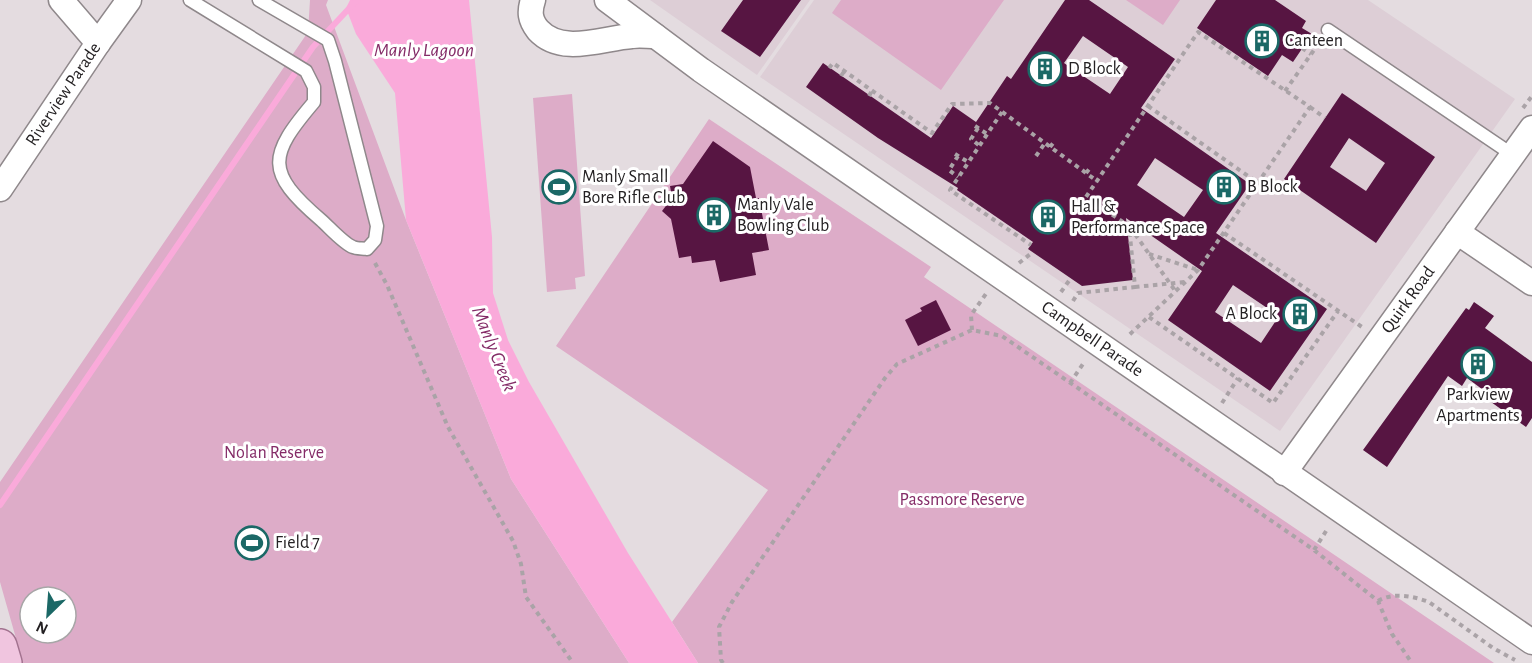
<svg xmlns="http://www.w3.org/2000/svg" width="1532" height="663" viewBox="0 0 1532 663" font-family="'Alegreya Sans',sans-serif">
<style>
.built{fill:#ddced6}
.green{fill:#ddacc8;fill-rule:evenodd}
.water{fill:#faaada}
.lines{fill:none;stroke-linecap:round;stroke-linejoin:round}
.stream{stroke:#faaada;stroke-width:6}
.building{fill:#571542;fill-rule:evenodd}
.service-casing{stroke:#8f888b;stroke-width:15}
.minor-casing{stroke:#8f888b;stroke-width:27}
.primary-casing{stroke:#a2728f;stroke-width:36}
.path{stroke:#aaa3a7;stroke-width:4;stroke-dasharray:4.5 4.5;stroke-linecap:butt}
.service{stroke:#fff;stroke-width:12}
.minor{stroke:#fff;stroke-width:24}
.primary{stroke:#f0c5df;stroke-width:33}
.labels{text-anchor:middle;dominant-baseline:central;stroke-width:6;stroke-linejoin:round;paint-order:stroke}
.poi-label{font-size:18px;fill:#242123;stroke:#fff;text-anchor:start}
.street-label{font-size:18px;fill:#242123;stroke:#fff}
.park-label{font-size:18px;fill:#842b67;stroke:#fff}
.water-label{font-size:20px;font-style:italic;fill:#842b67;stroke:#fff}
</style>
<rect width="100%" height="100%" fill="#e4dce0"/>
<!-- built -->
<path class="built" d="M 650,0 L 810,0 L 757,75 Z
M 814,0 L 1368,0 L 1515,99 L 1280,431 L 760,77 Z"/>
<!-- green -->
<path class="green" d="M 310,0 L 328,0 L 326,5 L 406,220 L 511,479 L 629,663 L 23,663 L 0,582 L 0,482 L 308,32 ZM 30,597 L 66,597 L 66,633 L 30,633 Z
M 841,0 L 1004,0 L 941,90 L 832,13 Z
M 1126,0 L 1180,0 L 1163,25 Z
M 572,94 L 585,276 L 575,278 L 576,289 L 547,292 L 533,98 Z
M 709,119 L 931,267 L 924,277 L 1494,663 L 698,663 L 672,622 L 768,490 L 556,346 Z"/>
<!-- water -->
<path class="water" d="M 350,0 L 469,0 L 492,237 L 493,293 L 508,340 L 529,382 L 628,553 L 698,663 L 629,663 L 511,479 L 406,220 L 395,93 L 356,34 L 346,8 Z"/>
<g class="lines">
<!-- stream -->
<path class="stream" d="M 0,505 L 313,47 L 357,0"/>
</g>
<!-- building -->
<path class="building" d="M 743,0 L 801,0 L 760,57 L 721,31 Z
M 1065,0 L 1089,0 L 1175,59 L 1141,108 L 1250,184 L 1216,233 L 1327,309 L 1270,391 L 1168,320 L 1202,271 L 1126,218 L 1133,280 L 1082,286 L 1028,249 L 1033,242 L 957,190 L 958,188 L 878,138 L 806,87 L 823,63 L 931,138 L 953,106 L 976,122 L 1007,76 L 1011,79 ZM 1083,36 L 1128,67 L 1110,94 L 1064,63 ZM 1155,158 L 1203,190 L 1184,217 L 1137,185 ZM 1233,285 L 1279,316 L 1261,343 L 1215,312 Z
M 1216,0 L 1275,0 L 1306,21 L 1302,28 L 1312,34 L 1293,62 L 1282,55 L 1268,76 L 1197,28 Z
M 1342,93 L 1435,157 L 1376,243 L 1284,179 ZM 1349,138 L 1385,163 L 1366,191 L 1330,167 Z
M 713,141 L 750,167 L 756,198 L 759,198 L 769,250 L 752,253 L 756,275 L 720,282 L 715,260 L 692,263 L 691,256 L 679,258 L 671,219 L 662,211 L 672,198 L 670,186 L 683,184 Z
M 936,300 L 951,330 L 918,346 L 905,320 L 922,311 L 920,308 Z
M 1474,302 L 1494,316 L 1485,328 L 1532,362 L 1532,418 L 1526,427 L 1491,402 L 1494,398 L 1467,378 L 1462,386 L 1448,376 L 1387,467 L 1363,450 L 1466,308 L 1469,310 Z"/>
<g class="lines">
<defs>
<path id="service" d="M 190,0 L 306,71 L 314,87 L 314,102 C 268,156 265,172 321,220 C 329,227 344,244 353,247 C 357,249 363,248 367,249 L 375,240 L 377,226 L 335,61 L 328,40 L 259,0
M 1328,30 L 1513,155"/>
<g id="minor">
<path d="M 61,0 L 98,43"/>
<path d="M 533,0 C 529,12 530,20 538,30 C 562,56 602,38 632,36 C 639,35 647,36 655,36"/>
<path id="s1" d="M 607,0 L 701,70 L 1532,642"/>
<path id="s2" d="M 0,189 L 98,43 L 129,0"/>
<path d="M 1457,232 L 1532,283"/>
<path id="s3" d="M 1284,473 L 1532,128"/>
</g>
<path id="primary" d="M 0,646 L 5,663"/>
</defs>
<!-- service casing -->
<use href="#service" class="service-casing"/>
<!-- minor casing -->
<use href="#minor" class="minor-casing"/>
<!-- primary casing -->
<use href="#primary" class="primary-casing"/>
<!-- path -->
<path class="path" d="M 1302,48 L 1311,54
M 829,68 L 833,63 L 932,133 L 952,104 L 990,103 L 1097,181
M 841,76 L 845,70
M 1285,91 L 1319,43
M 869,96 L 873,89
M 1148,106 L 1258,183
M 1310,107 L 1325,118
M 1523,108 L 1532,96
M 1002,112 L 950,190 L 1031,245
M 975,126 L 987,134
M 978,128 L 971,139 L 980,146
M 1050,147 L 1054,142
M 955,154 L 968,162
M 958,156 L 949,170 L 958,177
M 1036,156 L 1045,143
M 1086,173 L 1091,167
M 1081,204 L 1086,197
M 1130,227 L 1176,292
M 1224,233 L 1362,327
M 1149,254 L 1198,270
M 375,263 L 387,285 L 448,427 L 513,541 L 521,564 L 526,597 L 573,663
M 1019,263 L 1033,252
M 1135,287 L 1185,282
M 1061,292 L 1071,278
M 1073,301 L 1078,293 L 1135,287 L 1129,226 L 1086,197 L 1198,32 L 1310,107 L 1198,270 L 1128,336
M 1149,317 L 1273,403 L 1338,311
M 972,330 L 971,315 L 988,291
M 1070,383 L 1085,361
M 1222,403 L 1238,378
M 1314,550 L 1328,528
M 1378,601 C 1393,592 1413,596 1429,602 L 1493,648 L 1515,660
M 723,663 L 721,660 L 719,627 L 732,602 L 885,378 L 897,364 L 972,330 L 1002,336 L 1314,550 L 1378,601 L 1392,634 L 1412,663"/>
<!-- service -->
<use href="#service" class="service"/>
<!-- minor -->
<use href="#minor" class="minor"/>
<!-- primary -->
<use href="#primary" class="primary"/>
</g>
<!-- icons -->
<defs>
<symbol id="building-ring" viewBox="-11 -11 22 22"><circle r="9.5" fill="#fff" stroke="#1b6866" stroke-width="1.5"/><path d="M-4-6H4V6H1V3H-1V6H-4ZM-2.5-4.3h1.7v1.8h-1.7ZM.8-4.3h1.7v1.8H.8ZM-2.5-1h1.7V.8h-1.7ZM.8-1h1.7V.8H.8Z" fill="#1b6866"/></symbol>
<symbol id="stadium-ring" viewBox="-11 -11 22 22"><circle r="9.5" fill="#fff" stroke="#1b6866" stroke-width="1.5"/><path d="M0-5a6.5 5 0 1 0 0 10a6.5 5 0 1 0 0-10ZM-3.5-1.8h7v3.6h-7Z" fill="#1b6866"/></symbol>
</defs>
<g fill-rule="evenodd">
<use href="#building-ring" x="1243" y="22" width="38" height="38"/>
<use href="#building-ring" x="1026" y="50" width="38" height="38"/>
<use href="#stadium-ring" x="540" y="168" width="38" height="38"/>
<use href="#building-ring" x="1205" y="168" width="38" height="38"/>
<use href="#building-ring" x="695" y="196" width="38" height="38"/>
<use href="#building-ring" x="1029" y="198" width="38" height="38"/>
<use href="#building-ring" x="1281" y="295" width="38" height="38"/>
<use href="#building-ring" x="1459" y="345" width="38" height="38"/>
<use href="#stadium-ring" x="233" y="524" width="38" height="38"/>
</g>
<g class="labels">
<!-- poi labels -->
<g class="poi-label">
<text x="1285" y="41">Canteen</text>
<text x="1068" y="69">D Block</text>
<text x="582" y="177">Manly Small<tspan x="582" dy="21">Bore Rifle Club</tspan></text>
<text x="1247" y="187">B Block</text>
<text x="737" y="205">Manly Vale<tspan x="737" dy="21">Bowling Club</tspan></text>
<text x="1071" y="207">Hall &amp;<tspan x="1071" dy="21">Performance Space</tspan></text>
<text x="1277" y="314" text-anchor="end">A Block</text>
<text x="1478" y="395" text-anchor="middle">Parkview<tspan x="1478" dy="21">Apartments</tspan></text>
<text x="275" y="543">Field 7</text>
</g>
<!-- street labels -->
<g class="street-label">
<text stroke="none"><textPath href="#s2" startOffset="114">Riverview Parade</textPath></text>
<text stroke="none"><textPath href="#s3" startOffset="213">Quirk Road</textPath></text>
<text stroke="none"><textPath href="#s1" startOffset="592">Campbell Parade</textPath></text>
</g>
<!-- park labels -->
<g class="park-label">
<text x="274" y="453">Nolan Reserve</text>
<text x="962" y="500">Passmore Reserve</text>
</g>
<!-- water labels -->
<g class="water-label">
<text x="424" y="50">Manly Lagoon</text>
<text transform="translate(494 349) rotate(68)">Manly Creek</text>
</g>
</g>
<!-- north arrow -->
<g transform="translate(48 615) rotate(205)"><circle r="28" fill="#ffffff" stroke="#a7a6a7" stroke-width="1.5"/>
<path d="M0-4.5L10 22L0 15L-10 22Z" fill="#1b6866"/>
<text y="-9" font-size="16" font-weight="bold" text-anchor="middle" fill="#242123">N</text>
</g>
</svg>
